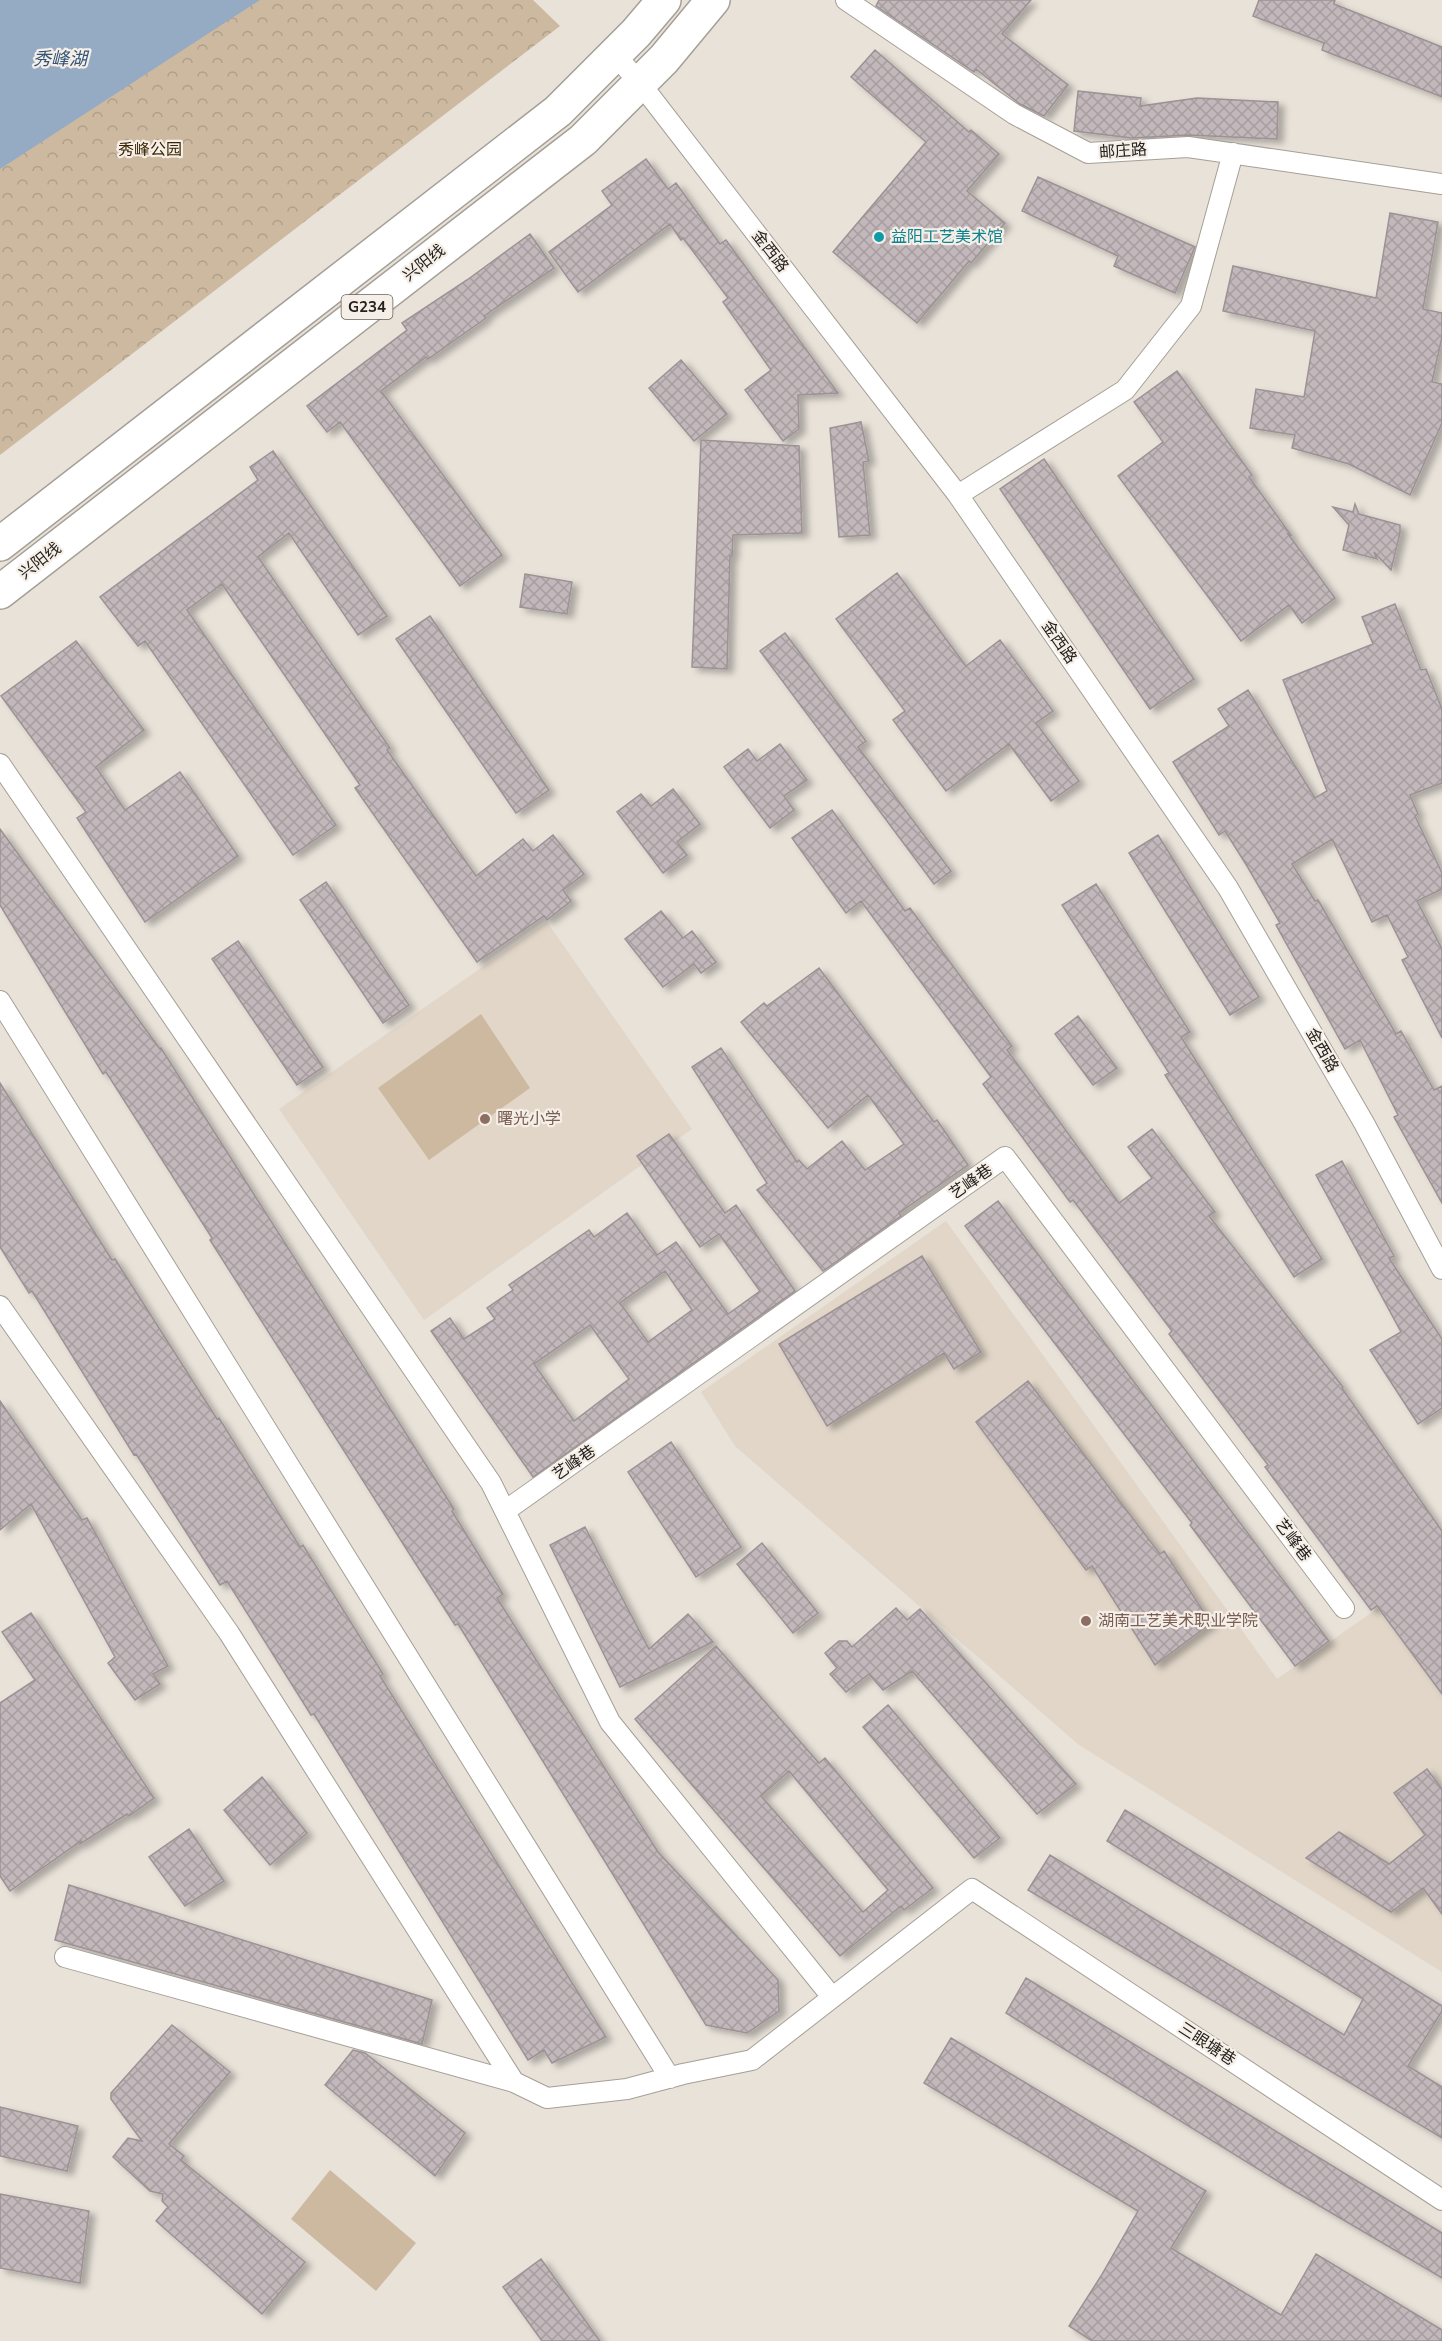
<svg xmlns="http://www.w3.org/2000/svg" width="1442" height="2341" viewBox="0 0 1442 2341" font-family="'Nunito Sans','Noto Sans SC',sans-serif">
<style>
.built{fill:#e1d6c8}
.park{fill:url(#park-crowns)}
.pitch{fill:#cdb9a0}
.water{fill:#95abc3}
.building{fill:url(#building-cross-hatch);stroke:#9c9295;stroke-width:1.5;fill-rule:evenodd;filter:url(#shadow)}
.lines{fill:none;stroke-linecap:round;stroke-linejoin:round}
.minor-casing{stroke:#a59f97;stroke-width:22}
.trunk-casing{stroke:#a59f97;stroke-width:36}
.minor{stroke:#fff;stroke-width:20}
.trunk{stroke:#fff;stroke-width:33}
.culture-dot{fill:#0f9aa8;stroke:#f6efe7;stroke-width:2}
.education-dot{fill:#8d6e63;stroke:#f6efe7;stroke-width:2}
.labels{text-anchor:middle;dominant-baseline:central;stroke-width:4.5;stroke-linejoin:round;paint-order:stroke}
.shield{fill:#f6efe7;stroke:#63605b;stroke-width:1.5}
.shield-label{font-size:15px;font-weight:bold;fill:#24221f}
.park-label{font-size:16px;fill:#3a2401;stroke:#f6efe7}
.street-label{font-size:16px;fill:#24221f;stroke:#f6efe7}
.culture-label{font-size:16px;fill:#0d838f;stroke:#f6efe7;text-anchor:start}
.education-label{font-size:16px;fill:#785e54;stroke:#f6efe7;text-anchor:start}
.water-label{font-size:18px;font-style:italic;fill:#315478;stroke:#f6efe7}
</style>
<defs>
<pattern id="park-crowns" width="20" height="18" patternUnits="userSpaceOnUse" patternTransform="scale(1.5)"><rect width="20" height="18" fill="#cdb9a0"/><path d="M2 6a3 3 0 1 1 6 0M12 15a3 3 0 1 1 6 0" fill="none" stroke="#b09f89"/></pattern>
<pattern id="building-cross-hatch" width="8" height="8" patternUnits="userSpaceOnUse" patternTransform="scale(1.5)"><rect width="8" height="8" fill="#c2b7ba"/><path d="M0 0l8 8M0 8l8-8" fill="none" stroke="#a79d9f"/></pattern>
<filter id="shadow"><feDropShadow dx="6" dy="4" stdDeviation="3" flood-color="#0004"/></filter>
</defs>
<rect width="100%" height="100%" fill="#e8e2d9"/>
<!-- built -->
<path class="built" d="M 547,922 L 692,1129 L 424,1320 L 279,1109 Z
M 946,1221 L 1277,1679 L 1442,1563 L 1442,1972 L 1079,1745 L 735,1446 L 701,1392 Z"/>
<!-- park -->
<path class="park" d="M 0,0 L 533,0 L 560,26 L 0,455 Z"/>
<!-- pitch -->
<path class="pitch" d="M 481,1014 L 530,1088 L 429,1160 L 378,1088 Z
M 330,2170 L 416,2243 L 376,2291 L 291,2219 Z"/>
<!-- water -->
<path class="water" d="M 0,0 L 260,0 L 0,169 Z"/>
<!-- building -->
<path class="building" d="M 879,0 L 1031,0 L 1002,34 L 1068,85 L 1044,116 L 1020,104 L 976,69 L 974,72 L 876,6 Z
M 1259,0 L 1335,0 L 1334,4 L 1442,47 L 1442,97 L 1322,50 L 1324,43 L 1253,16 Z
M 875,50 L 969,132 L 971,130 L 999,154 L 967,191 L 1005,223 L 971,263 L 969,261 L 917,323 L 833,252 L 926,142 L 851,77 Z
M 1078,91 L 1141,98 L 1140,106 L 1197,98 L 1278,102 L 1277,139 L 1188,135 L 1132,138 L 1074,131 Z
M 646,159 L 668,189 L 676,183 L 720,244 L 726,240 L 838,393 L 798,395 L 799,429 L 783,441 L 745,390 L 771,370 L 723,302 L 728,298 L 683,238 L 681,240 L 670,224 L 578,292 L 549,252 L 612,205 L 602,191 Z
M 1038,177 L 1195,247 L 1175,293 L 1114,266 L 1118,256 L 1022,211 Z
M 1390,213 L 1438,222 L 1423,309 L 1442,313 L 1442,337 L 1432,382 L 1442,384 L 1442,423 L 1410,495 L 1349,464 L 1292,448 L 1295,435 L 1250,428 L 1256,389 L 1304,397 L 1315,331 L 1223,311 L 1233,266 L 1376,298 Z
M 530,234 L 554,268 L 484,316 L 486,318 L 428,359 L 426,357 L 381,391 L 502,555 L 460,586 L 340,422 L 327,432 L 307,406 L 407,330 L 402,323 L 467,280 Z
M 681,360 L 727,414 L 694,441 L 649,388 Z
M 1177,371 L 1252,475 L 1249,477 L 1291,535 L 1288,534 L 1335,598 L 1302,623 L 1289,605 L 1241,641 L 1118,476 L 1163,442 L 1134,402 Z
M 861,422 L 869,461 L 863,462 L 870,535 L 839,537 L 830,428 Z
M 701,440 L 799,446 L 802,533 L 733,535 L 732,556 L 730,556 L 727,669 L 692,667 Z
M 273,451 L 387,616 L 358,635 L 289,533 L 258,557 L 390,748 L 387,750 L 476,876 L 523,839 L 533,851 L 553,835 L 584,874 L 563,890 L 571,901 L 547,920 L 544,916 L 477,962 L 355,788 L 360,785 L 222,584 L 187,610 L 336,825 L 293,855 L 145,641 L 138,646 L 100,597 L 258,480 L 250,467 Z
M 1044,459 L 1194,679 L 1150,709 L 1000,489 Z
M 1355,504 L 1359,514 L 1400,525 L 1400,533 L 1391,570 L 1374,552 L 1377,559 L 1343,550 L 1349,525 L 1333,507 L 1353,512 Z
M 897,573 L 966,666 L 1000,640 L 1053,711 L 1036,723 L 1079,781 L 1051,801 L 1009,744 L 946,791 L 893,720 L 905,711 L 836,619 Z
M 525,574 L 572,582 L 567,614 L 520,607 Z
M 1395,604 L 1421,670 L 1426,669 L 1442,709 L 1442,783 L 1410,795 L 1418,814 L 1415,816 L 1442,873 L 1442,889 L 1417,901 L 1442,949 L 1442,1038 L 1402,960 L 1408,957 L 1387,915 L 1372,922 L 1332,839 L 1292,864 L 1315,901 L 1318,900 L 1396,1034 L 1401,1031 L 1434,1090 L 1442,1086 L 1442,1203 L 1394,1117 L 1398,1115 L 1360,1040 L 1345,1049 L 1276,925 L 1280,923 L 1247,866 L 1225,831 L 1219,835 L 1173,762 L 1229,726 L 1218,709 L 1248,690 L 1315,798 L 1327,791 L 1283,680 L 1373,644 L 1362,617 Z
M 430,616 L 549,790 L 516,813 L 396,639 Z
M 785,633 L 866,741 L 858,747 L 951,871 L 934,884 L 760,651 Z
M 76,641 L 144,730 L 96,767 L 125,810 L 180,772 L 238,856 L 145,922 L 77,818 L 86,812 L 1,696 Z
M 780,744 L 807,780 L 784,796 L 794,810 L 770,828 L 724,767 L 748,749 L 757,761 Z
M 673,789 L 700,824 L 677,842 L 687,855 L 663,873 L 617,812 L 641,794 L 651,806 Z
M 832,810 L 905,911 L 910,908 L 1012,1046 L 1007,1050 L 1119,1203 L 1152,1178 L 1128,1147 L 1152,1129 L 1215,1212 L 1209,1216 L 1343,1387 L 1342,1388 L 1442,1531 L 1442,1694 L 1377,1606 L 1371,1610 L 1265,1467 L 1268,1465 L 1169,1334 L 1172,1331 L 1073,1200 L 1070,1202 L 983,1084 L 991,1077 L 861,901 L 846,913 L 792,838 Z
M 0,829 L 160,1049 L 161,1048 L 454,1509 L 452,1511 L 503,1594 L 497,1598 L 658,1852 L 778,1980 L 779,2011 L 747,2033 L 706,2025 L 458,1624 L 455,1625 L 414,1561 L 210,1240 L 212,1238 L 106,1072 L 103,1074 L 0,905 Z
M 1158,835 L 1259,997 L 1230,1015 L 1129,853 Z
M 326,882 L 409,1005 L 383,1023 L 300,900 Z
M 1096,884 L 1190,1032 L 1181,1037 L 1322,1259 L 1294,1277 L 1165,1075 L 1169,1073 L 1062,905 Z
M 661,911 L 683,938 L 692,931 L 716,962 L 701,973 L 694,964 L 663,987 L 625,939 Z
M 238,941 L 323,1067 L 297,1085 L 212,959 Z
M 819,968 L 934,1122 L 937,1120 L 968,1165 L 899,1213 L 901,1216 L 823,1271 L 757,1190 L 767,1183 L 692,1067 L 721,1048 L 797,1162 L 799,1160 L 807,1169 L 842,1141 L 865,1170 L 904,1144 L 868,1095 L 828,1128 L 741,1022 L 764,1003 L 767,1006 Z
M 1078,1016 L 1117,1068 L 1093,1085 L 1055,1034 Z
M 0,1083 L 112,1260 L 115,1259 L 217,1419 L 219,1418 L 300,1547 L 303,1545 L 383,1674 L 380,1676 L 606,2037 L 552,2063 L 544,2050 L 528,2060 L 314,1714 L 311,1715 L 227,1581 L 220,1585 L 136,1454 L 134,1455 L 32,1291 L 29,1293 L 0,1247 Z
M 669,1134 L 725,1213 L 736,1205 L 795,1291 L 533,1477 L 431,1331 L 450,1318 L 464,1339 L 495,1319 L 487,1308 L 513,1290 L 509,1285 L 589,1230 L 594,1237 L 627,1213 L 657,1255 L 676,1242 L 728,1314 L 760,1291 L 719,1234 L 700,1247 L 637,1156 ZM 665,1271 L 692,1310 L 648,1342 L 620,1303 ZM 590,1325 L 629,1379 L 574,1421 L 534,1364 Z
M 1342,1161 L 1394,1256 L 1389,1258 L 1442,1339 L 1442,1408 L 1418,1424 L 1370,1350 L 1401,1332 L 1316,1175 Z
M 998,1201 L 1329,1641 L 1295,1666 L 1190,1525 L 1192,1523 L 965,1226 Z
M 922,1256 L 981,1352 L 954,1369 L 944,1353 L 827,1426 L 779,1344 Z
M 1028,1381 L 1160,1554 L 1164,1551 L 1211,1623 L 1155,1665 L 1092,1566 L 1086,1570 L 976,1422 Z
M 0,1401 L 82,1520 L 87,1518 L 168,1666 L 153,1674 L 160,1684 L 135,1700 L 108,1663 L 115,1657 L 31,1504 L 0,1530 Z
M 671,1442 L 741,1547 L 696,1577 L 628,1472 Z
M 585,1527 L 649,1649 L 688,1614 L 713,1642 L 620,1687 L 550,1545 Z
M 762,1543 L 818,1613 L 793,1633 L 737,1564 Z
M 896,1608 L 907,1620 L 920,1609 L 1076,1784 L 1037,1814 L 912,1671 L 883,1690 L 869,1674 L 846,1692 L 830,1674 L 837,1668 L 825,1653 L 839,1641 L 847,1641 L 852,1647 Z
M 31,1613 L 154,1798 L 129,1816 L 127,1814 L 80,1844 L 81,1841 L 10,1891 L 0,1876 L 0,1703 L 35,1680 L 2,1632 Z
M 716,1646 L 819,1763 L 825,1758 L 933,1888 L 904,1910 L 901,1906 L 840,1956 L 635,1719 ZM 789,1771 L 888,1890 L 863,1912 L 761,1796 Z
M 888,1705 L 1000,1838 L 974,1858 L 863,1727 Z
M 1427,1769 L 1442,1789 L 1442,1914 L 1423,1888 L 1391,1912 L 1306,1858 L 1339,1832 L 1389,1864 L 1425,1835 L 1394,1793 Z
M 262,1777 L 307,1833 L 270,1865 L 224,1810 Z
M 1125,1810 L 1442,2006 L 1442,2011 L 1408,2066 L 1442,2087 L 1442,2138 L 1028,1890 L 1050,1855 L 1344,2035 L 1363,1999 L 1107,1841 Z
M 189,1829 L 224,1881 L 185,1906 L 149,1857 Z
M 69,1885 L 432,2000 L 422,2044 L 55,1940 Z
M 1026,1978 L 1442,2233 L 1442,2278 L 1284,2185 L 1006,2013 Z
M 172,2025 L 230,2072 L 169,2144 L 184,2156 L 181,2160 L 305,2262 L 262,2314 L 156,2221 L 168,2207 L 162,2201 L 163,2194 L 150,2191 L 113,2157 L 128,2138 L 142,2141 L 111,2099 L 111,2093 Z
M 951,2038 L 1206,2191 L 1171,2248 L 1281,2315 L 1316,2254 L 1442,2330 L 1442,2341 L 1092,2341 L 1069,2326 L 1101,2276 L 1138,2211 L 924,2083 Z
M 353,2050 L 365,2053 L 465,2133 L 435,2176 L 325,2085 Z
M 0,2107 L 78,2126 L 67,2171 L 0,2156 Z
M 0,2194 L 89,2211 L 80,2283 L 0,2268 Z
M 541,2259 L 600,2341 L 542,2341 L 503,2287 Z"/>
<g class="lines">
<defs>
<path id="minor" d="M 846,0 L 1014,114 L 1088,153 L 1188,147 L 1442,184
M 615,55 L 640,83 L 958,495 L 1228,888 L 1364,1123 L 1442,1269
M 958,495 L 1125,390 L 1191,306 L 1233,153
M 0,764 L 491,1483 L 610,1722 L 832,1997
M 0,1001 L 670,2078
M 0,1306 L 229,1633 L 514,2082 L 547,2098 L 627,2089 L 683,2074 L 752,2060 L 972,1889 L 1442,2200
M 505,1511 L 1005,1157 L 1344,1608
M 65,1957 L 514,2082"/>
<path id="trunk" d="M 0,544 L 558,111 L 636,33 L 664,0
M 0,592 L 583,140 L 664,59 L 713,0"/>
</defs>
<!-- minor casing -->
<use href="#minor" class="minor-casing"/>
<!-- trunk casing -->
<use href="#trunk" class="trunk-casing"/>
<!-- minor -->
<use href="#minor" class="minor"/>
<!-- trunk -->
<use href="#trunk" class="trunk"/>
</g>
<!-- markers -->
<circle class="culture-dot" cx="879" cy="237" r="6"/>
<g class="education-dot">
<circle cx="485" cy="1119" r="6"/>
<circle cx="1086" cy="1621" r="6"/>
</g>
<g class="labels">
<!-- shield labels -->
<rect class="shield" x="341.5" y="295" width="51" height="24" rx="4.5"/>
<g class="shield-label">
<text x="367" y="307">G234</text>
</g>
<!-- park labels -->
<g class="park-label">
<text x="150" y="150">秀峰公园</text>
</g>
<!-- street labels -->
<g class="street-label">
<text transform="translate(1123 151) rotate(-4)">邮庄路</text>
<text transform="translate(770 251) rotate(52)">金西路</text>
<text transform="translate(424 263) rotate(-38)">兴阳线</text>
<text transform="translate(40 561) rotate(-38)">兴阳线</text>
<text transform="translate(1059 642) rotate(55)">金西路</text>
<text transform="translate(1322 1050) rotate(60)">金西路</text>
<text transform="translate(971 1182) rotate(-35)">艺峰巷</text>
<text transform="translate(574 1463) rotate(-35)">艺峰巷</text>
<text transform="translate(1293 1540) rotate(53)">艺峰巷</text>
<text transform="translate(1207 2044) rotate(33)">三眼塘巷</text>
</g>
<!-- culture labels -->
<g class="culture-label">
<text x="891" y="237">益阳工艺美术馆</text>
</g>
<!-- education labels -->
<g class="education-label">
<text x="497" y="1119">曙光小学</text>
<text x="1098" y="1621">湖南工艺美术职业学院</text>
</g>
<!-- water labels -->
<g class="water-label">
<text x="60" y="59">秀峰湖</text>
</g>
</g>
</svg>
